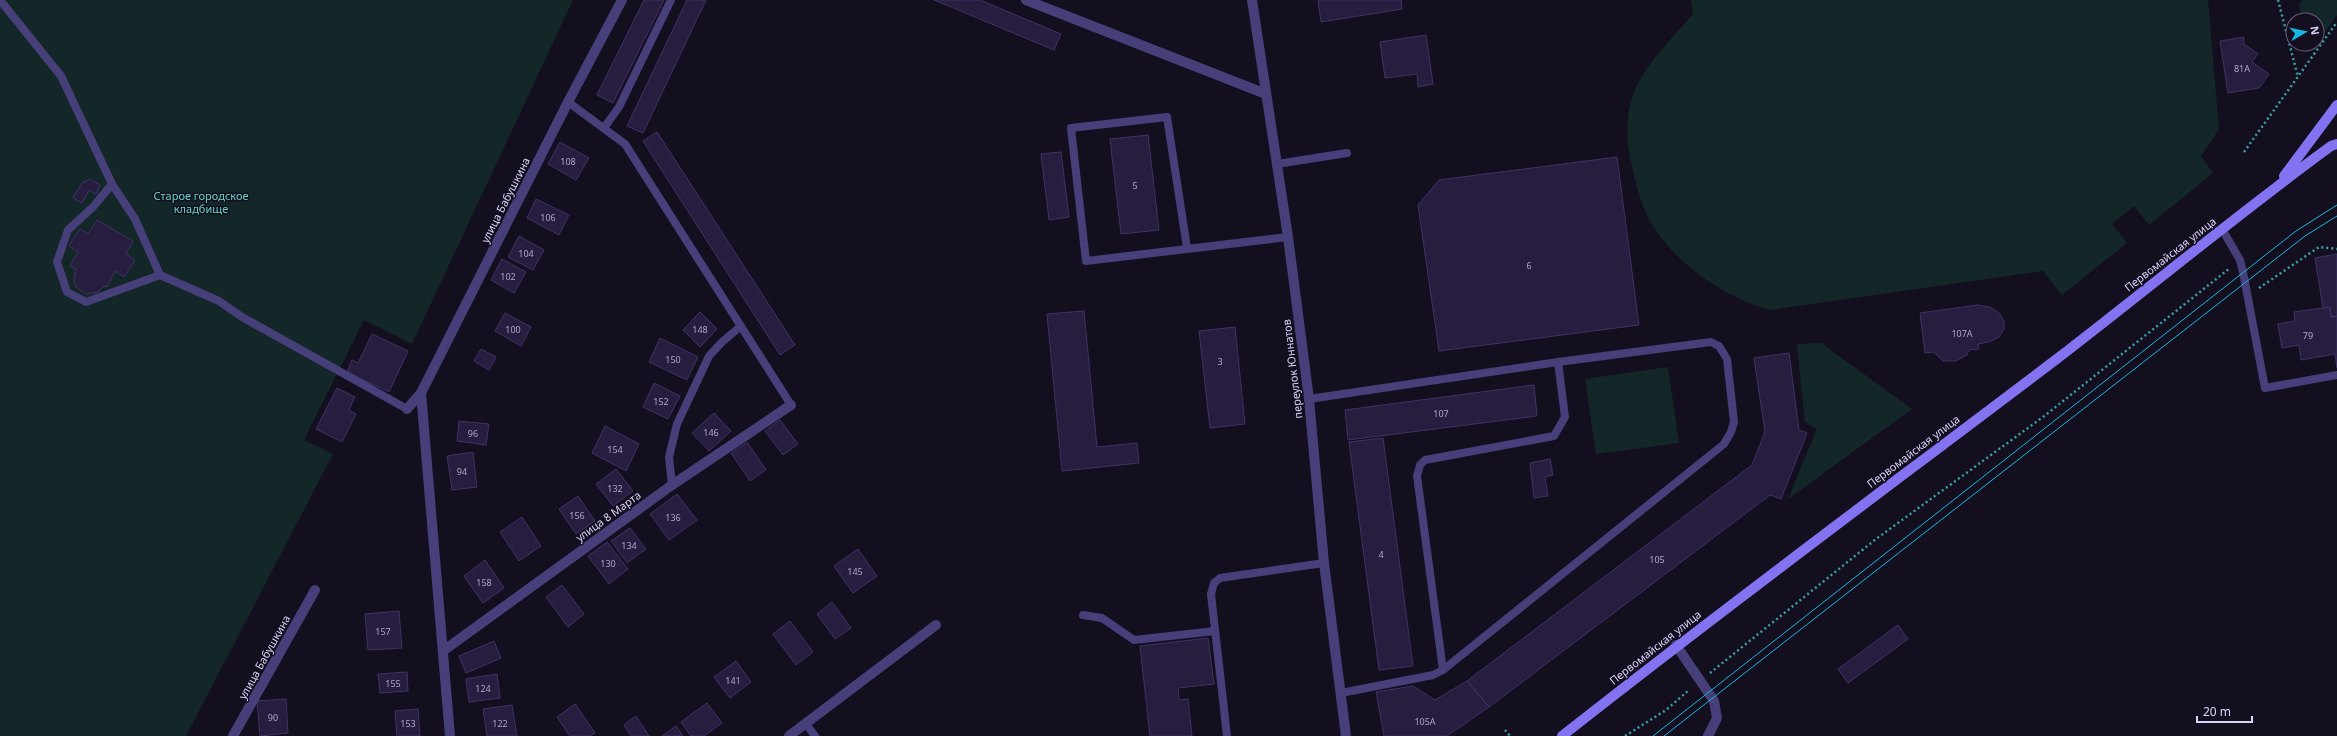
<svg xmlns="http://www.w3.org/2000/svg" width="2337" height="736" viewBox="0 0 2337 736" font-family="'Noto Sans',sans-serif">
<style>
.green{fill:#132729}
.building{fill:#271d3e;stroke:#423168}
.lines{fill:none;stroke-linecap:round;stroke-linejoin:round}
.path{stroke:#3aa1a6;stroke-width:2.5;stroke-dasharray:2 3;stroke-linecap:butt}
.lane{stroke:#473f7a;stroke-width:8}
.street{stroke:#473f7a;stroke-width:10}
.secondary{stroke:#8473f1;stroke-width:10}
.tram{stroke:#17b7e1;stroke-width:1}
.labels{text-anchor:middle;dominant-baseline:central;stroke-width:3;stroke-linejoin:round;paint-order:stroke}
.number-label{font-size:9px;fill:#aea5cb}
.park-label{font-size:11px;fill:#66d2c3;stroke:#140f1f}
.street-label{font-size:11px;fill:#dbd2fa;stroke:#140f1f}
</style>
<rect width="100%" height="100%" fill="#140f1f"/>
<!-- green -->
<path class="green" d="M 0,0 L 573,0 L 412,344 L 364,320 L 304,440 L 333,454 L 186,736 L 0,736 Z
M 1691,0 L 2208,0 L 2219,129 L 2201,156 L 2213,173 L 2149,225 L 2134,206 L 2112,224 L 2127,243 L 2062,295 L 2043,271 L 1769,310 C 1724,297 1674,263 1650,221 C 1641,204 1636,185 1632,166 C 1626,142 1625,118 1633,95 C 1645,63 1672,39 1693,14 Z
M 2303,0 L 2337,0 L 2337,15 L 2317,43 L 2317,20 L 2302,20 L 2299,5 Z
M 1821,343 L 1912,409 L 1788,499 L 1817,429 L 1805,422 L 1797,344 Z
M 1668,367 L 1679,443 L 1596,454 L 1585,379 Z"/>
<!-- building -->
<path class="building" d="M 644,0 L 664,0 L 613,103 L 597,95 Z
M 687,0 L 706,0 L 643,133 L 627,126 Z
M 934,0 L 980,0 L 1061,34 L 1054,50 Z
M 1318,0 L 1401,0 L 1402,9 L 1321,22 Z
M 1426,35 L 1433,84 L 1418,87 L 1417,74 L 1385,78 L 1380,42 Z
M 2244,37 L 2244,44 L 2258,54 L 2252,62 L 2269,74 L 2259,88 L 2228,93 L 2220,41 Z
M 657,132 L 795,345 L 780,355 L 643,141 Z
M 1148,135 L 1159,230 L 1121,234 L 1110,139 Z
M 560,142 L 589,158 L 576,180 L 548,164 Z
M 1061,152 L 1069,217 L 1049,220 L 1041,154 Z
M 1617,157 L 1639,325 L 1439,351 L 1418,205 L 1439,180 Z
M 90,179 L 100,185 L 96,194 L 89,190 L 82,203 L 73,198 L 82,183 Z
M 536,199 L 569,215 L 559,235 L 527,218 Z
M 97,220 L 133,241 L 126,254 L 135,260 L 124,277 L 115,271 L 107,287 L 104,286 L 98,292 L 87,294 L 77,288 L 74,282 L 76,269 L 70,266 L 78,252 L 69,246 L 80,229 L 88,234 Z
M 519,236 L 544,250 L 533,270 L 508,257 Z
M 2337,254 L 2337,316 L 2331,317 L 2330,307 L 2323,308 L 2315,258 Z
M 502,259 L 526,272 L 514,293 L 491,280 Z
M 1978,305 L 1990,307 L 1999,313 L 2004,321 L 2004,329 L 1999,337 L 1989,342 L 1978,344 L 1979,349 L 1969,350 L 1967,355 L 1956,361 L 1943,361 L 1934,352 L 1925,353 L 1920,313 Z
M 2330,307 L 2331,317 L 2337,316 L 2337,368 L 2335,354 L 2301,360 L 2299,345 L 2282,348 L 2278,324 L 2295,321 L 2294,312 Z
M 1084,311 L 1097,447 L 1137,443 L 1139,463 L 1062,471 L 1047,314 Z
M 700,312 L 717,329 L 700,347 L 683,330 Z
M 505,313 L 531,327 L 521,346 L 495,331 Z
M 1235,327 L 1245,424 L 1210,428 L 1199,331 Z
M 372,334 L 408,351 L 389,392 L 347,372 L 352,360 L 358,363 Z
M 660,338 L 698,357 L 687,380 L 649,362 Z
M 481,349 L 496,357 L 489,370 L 474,361 Z
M 1789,353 L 1799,430 L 1807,433 L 1781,499 L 1770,495 L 1489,707 L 1467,681 L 1752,465 L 1765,432 L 1754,358 Z
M 654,383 L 680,396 L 668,419 L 643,407 Z
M 1534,385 L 1537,416 L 1348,440 L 1345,410 Z
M 337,388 L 355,397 L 349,410 L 356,414 L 342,442 L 316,429 Z
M 714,413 L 731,431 L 709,451 L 692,433 Z
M 780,420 L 798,444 L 783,455 L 765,431 Z
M 459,421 L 489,424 L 486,445 L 457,441 Z
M 605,426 L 639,444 L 626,471 L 592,453 Z
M 1383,438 L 1413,666 L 1379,670 L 1349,442 Z
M 747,442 L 766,470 L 750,481 L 731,453 Z
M 473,452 L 477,487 L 452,490 L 447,456 Z
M 1550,459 L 1553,475 L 1545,477 L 1548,496 L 1534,498 L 1530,463 Z
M 616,469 L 633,491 L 613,506 L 596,484 Z
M 677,494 L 697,520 L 669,540 L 650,514 Z
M 578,496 L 595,521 L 576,534 L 559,509 Z
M 522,517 L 541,546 L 519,561 L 500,532 Z
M 630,528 L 646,549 L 627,563 L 611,541 Z
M 607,542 L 628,569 L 609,584 L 588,556 Z
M 858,549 L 877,576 L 853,593 L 834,566 Z
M 485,560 L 504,588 L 483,603 L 464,576 Z
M 562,585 L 584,614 L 568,627 L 546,597 Z
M 832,602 L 851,628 L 835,639 L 817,614 Z
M 399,611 L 402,648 L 368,650 L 365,614 Z
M 790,621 L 813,652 L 796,665 L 773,634 Z
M 1898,625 L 1908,639 L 1848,683 L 1838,669 Z
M 1208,638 L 1214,684 L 1178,688 L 1179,700 L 1188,699 L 1192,736 L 1150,736 L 1140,646 Z
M 494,641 L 501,658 L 466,673 L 459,656 Z
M 736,661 L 751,682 L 730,698 L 714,677 Z
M 407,672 L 408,691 L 380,693 L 378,674 Z
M 497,674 L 500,698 L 469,702 L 466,679 Z
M 1467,681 L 1489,707 L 1447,736 L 1384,736 L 1376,692 L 1413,686 L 1435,700 Z
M 286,699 L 288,733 L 260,736 L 257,701 Z
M 707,703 L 722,723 L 704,736 L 691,736 L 681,722 Z
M 575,704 L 595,733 L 590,736 L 570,736 L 557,717 Z
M 512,705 L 517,736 L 487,736 L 483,709 Z
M 418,709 L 420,736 L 397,736 L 395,711 Z
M 636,716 L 649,736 L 631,736 L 624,725 Z
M 676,726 L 683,736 L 662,736 Z"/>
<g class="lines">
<!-- path -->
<path class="path" d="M 2278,0 L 2298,77
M 2244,152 L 2337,22
M 2259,288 L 2319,247 L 2337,249
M 1710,673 L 1876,539 L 2043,417 L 2230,268
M 1505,730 L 1510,736
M 1625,736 L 1666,710 L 1689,690"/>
<!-- lane -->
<path class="lane" d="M 0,0 L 61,76 L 112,184
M 568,102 L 625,144 L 791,405
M 604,128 L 619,107 L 671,0
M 1277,164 L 1347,153
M 2222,229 L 2240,260 L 2243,272 L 2265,388 L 2337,375
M 1187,248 L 1167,117 L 1071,128 L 1086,261 L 1288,237
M 160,275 L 86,302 L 67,292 L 57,262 L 68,230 L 93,207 L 112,184 L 135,219 L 160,275 L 219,301 L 242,317 L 407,409
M 1309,399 L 1558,362 L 1711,342 L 1719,346 L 1727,359 L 1734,422 L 1731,432 L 1724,444 L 1443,670 L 1433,675 L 1341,693
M 672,485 L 669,457 L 677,424 L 709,356 L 722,342 L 741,326
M 1083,615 L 1102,618 L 1134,640 L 1215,631
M 1443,670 L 1417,476 L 1420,465 L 1425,460 L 1554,436 L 1565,417 L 1558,362
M 805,723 L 815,736
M 1227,736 L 1211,594 L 1214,583 L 1220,578 L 1324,563"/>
<!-- street -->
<path class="street" d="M 1026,0 L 1266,94
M 1252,0 L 1288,237 L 1309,399 L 1324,563 L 1346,736
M 421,393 L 450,736
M 407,409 L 421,393 L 568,102 L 622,0
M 1676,645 L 1714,701 L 1717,718 L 1708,736
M 443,651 L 672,485 L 791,405
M 233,736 L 315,590
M 789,736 L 936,625"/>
<!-- secondary -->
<path class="secondary" d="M 2284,176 L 2337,105
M 1562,736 C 1725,607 1892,484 2058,358 C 2149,288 2238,214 2331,146 L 2337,144"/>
<!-- tram -->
<path class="tram" d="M 1653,736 L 2296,231 L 2337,205
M 1664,736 L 2305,236 L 2337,216"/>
</g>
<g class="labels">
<!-- number labels -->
<g class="number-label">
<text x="2242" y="68">81А</text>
<text x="568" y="161">108</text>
<text x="1135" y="185">5</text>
<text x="548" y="217">106</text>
<text x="526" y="253">104</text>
<text x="1529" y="265">6</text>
<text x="508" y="276">102</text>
<text x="513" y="329">100</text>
<text x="700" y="329">148</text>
<text x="1962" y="333">107А</text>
<text x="2308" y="335">79</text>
<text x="673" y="359">150</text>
<text x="1220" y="361">3</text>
<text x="661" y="401">152</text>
<text x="1441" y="413">107</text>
<text x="711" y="432">146</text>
<text x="473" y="433">96</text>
<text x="615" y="449">154</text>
<text x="462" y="471">94</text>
<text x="615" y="488">132</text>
<text x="577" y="515">156</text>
<text x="673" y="517">136</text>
<text x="629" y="545">134</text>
<text x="1381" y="554">4</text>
<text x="1657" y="559">105</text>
<text x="608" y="563">130</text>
<text x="855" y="571">145</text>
<text x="484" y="582">158</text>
<text x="383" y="631">157</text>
<text x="733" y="680">141</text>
<text x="393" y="683">155</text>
<text x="483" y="688">124</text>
<text x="273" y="717">90</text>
<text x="1425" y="721">105А</text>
<text x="408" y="723">153</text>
<text x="500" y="723">122</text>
</g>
<!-- park labels -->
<g class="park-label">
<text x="201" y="195">Старое городское<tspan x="201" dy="13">кладбище</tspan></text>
</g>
<!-- street labels -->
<g class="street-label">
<text transform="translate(505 200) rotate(-63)">улица Бабушкина</text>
<text transform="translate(2170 254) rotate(-38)">Первомайская улица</text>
<text transform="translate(1292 369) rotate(-97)">переулок Юннатов</text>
<text transform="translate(1913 451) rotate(-37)">Первомайская улица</text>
<text transform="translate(608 516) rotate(-36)">улица 8 Марта</text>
<text transform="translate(1655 647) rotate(-38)">Первомайская улица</text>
<text transform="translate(264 657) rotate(-61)">улица Бабушкина</text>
</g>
</g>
<!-- north arrow -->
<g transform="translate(2305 32) rotate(81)"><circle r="19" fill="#140f1f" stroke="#645d77"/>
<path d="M0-3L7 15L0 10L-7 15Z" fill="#17b7e1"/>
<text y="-6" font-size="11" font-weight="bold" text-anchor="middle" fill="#dbd2fa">N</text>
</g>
<!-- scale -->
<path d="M2197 716v6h55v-6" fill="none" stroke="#dbd2fa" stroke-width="2"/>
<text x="2203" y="716" font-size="12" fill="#dbd2fa" stroke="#140f1f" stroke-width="3" paint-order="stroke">20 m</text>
</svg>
